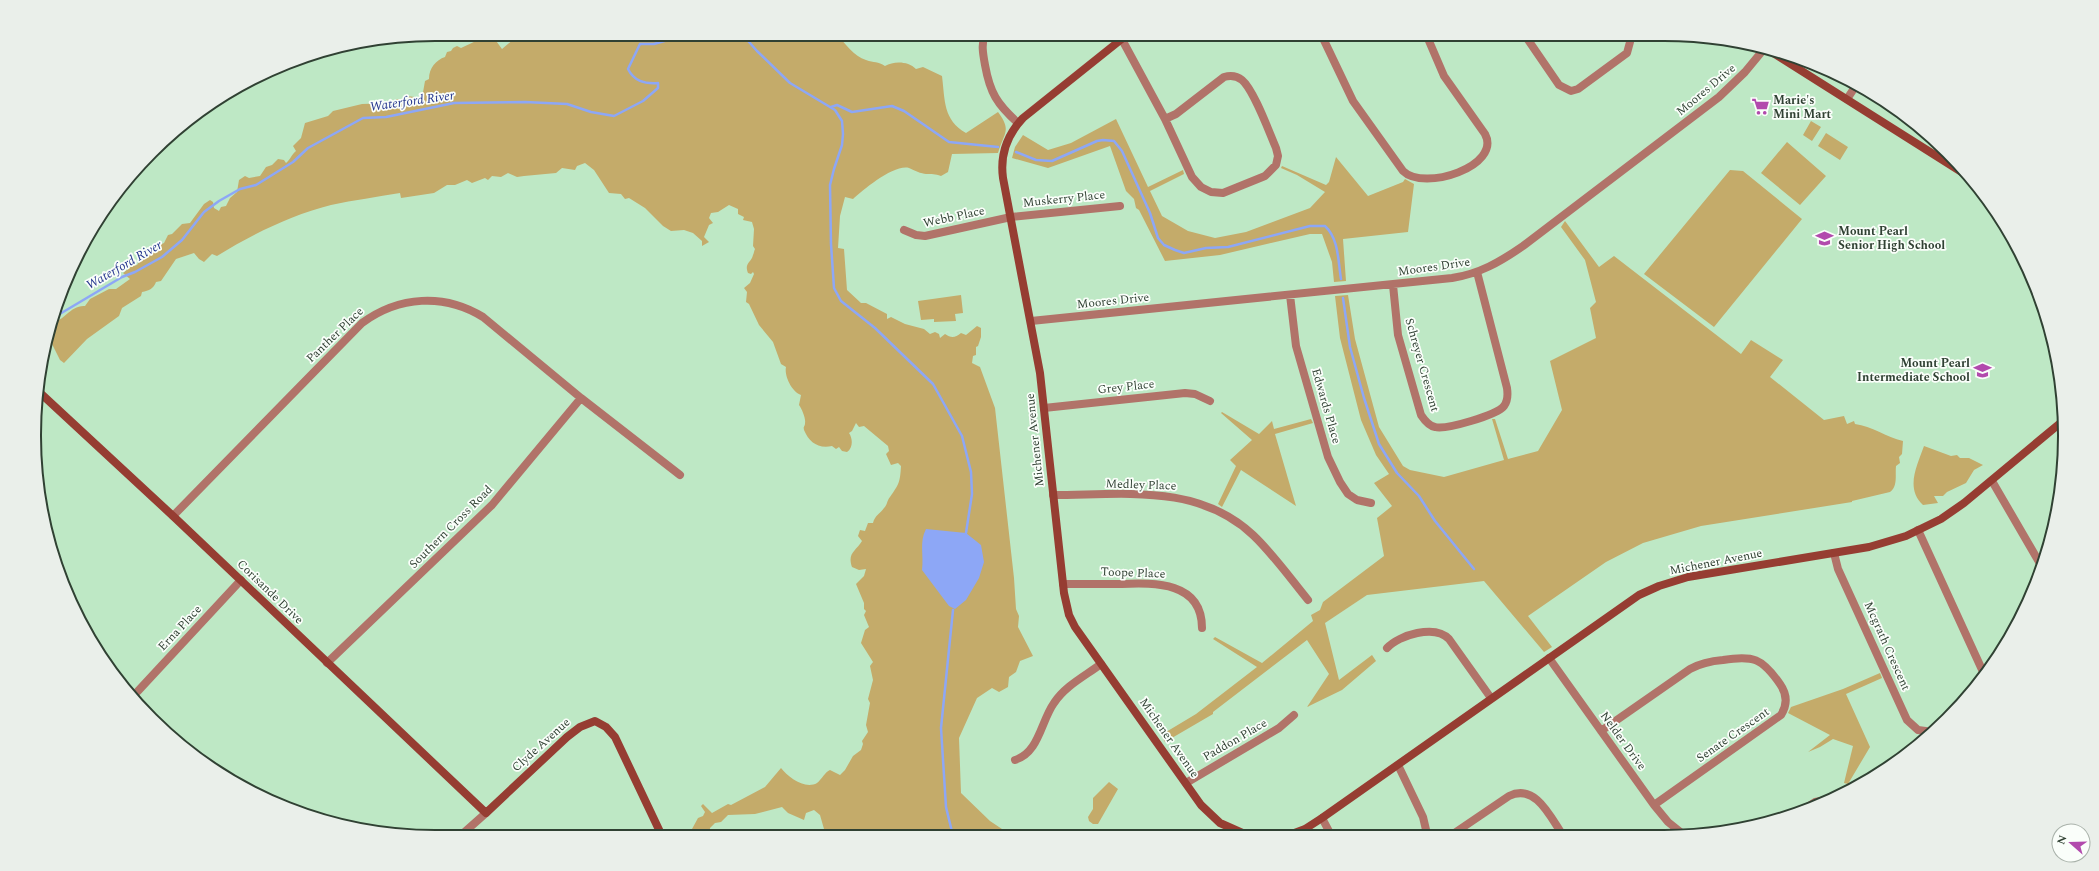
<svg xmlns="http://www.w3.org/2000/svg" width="2099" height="871" viewBox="0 0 2099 871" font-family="Spectral,serif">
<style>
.green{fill:#c4ab6a}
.water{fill:#8da7f6}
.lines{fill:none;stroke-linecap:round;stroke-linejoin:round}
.stream{stroke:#8da7f6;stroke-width:2.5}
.street{stroke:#b17369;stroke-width:8}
.secondary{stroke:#963d32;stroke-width:8}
.labels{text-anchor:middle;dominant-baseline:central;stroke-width:3.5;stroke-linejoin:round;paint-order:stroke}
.street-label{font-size:12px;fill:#304133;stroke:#fafefa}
.poi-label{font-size:12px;font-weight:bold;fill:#304133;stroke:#fafefa;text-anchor:start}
.water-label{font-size:13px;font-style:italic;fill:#23348d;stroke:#fafefa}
.rim{fill:none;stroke:#304133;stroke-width:2}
</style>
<rect width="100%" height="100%" fill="#bee8c5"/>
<!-- green -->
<path class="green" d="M 482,34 L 491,34 L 502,49 L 520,34 L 837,34 C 845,44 854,56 866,60 C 874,63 878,61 885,66 C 894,61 908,61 916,69 L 923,67 L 942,76 C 945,100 943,120 966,133 L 998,112 C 1012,131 1004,132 998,153 L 952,154 L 948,172 L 941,176 C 935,174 932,174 926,174 C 922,174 913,170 909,168 C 894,164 863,190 853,199 L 845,197 L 840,216 L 838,248 L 844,249 L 847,290 L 861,303 L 866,303 L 887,314 L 887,319 L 891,317 L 905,324 L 924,329 L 930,334 L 935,332 L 939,334 L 940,338 L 945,334 C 951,338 955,338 961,333 L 966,335 L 977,326 L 981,328 L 981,337 L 978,346 L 976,347 L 976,355 L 973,356 L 972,363 L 980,367 L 995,408 L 1014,578 L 1016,609 L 1019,616 L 1018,627 L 1033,656 L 1020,661 L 1016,672 L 1009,677 L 1008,687 L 999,692 L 992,688 L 977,698 L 959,738 L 961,793 L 990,821 L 1011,835 L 826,836 L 820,815 L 814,810 L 806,813 L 804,820 L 788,813 L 782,807 L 755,814 L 728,815 L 721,822 L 715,823 L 710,828 L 709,836 L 672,836 L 681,829 L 687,830 L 692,829 L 698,818 L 703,816 L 705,812 L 701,806 L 703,804 L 712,813 L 728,804 L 731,805 L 765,787 L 781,768 C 788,777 805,790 817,783 C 822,779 825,772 830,770 L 840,775 L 845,770 L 853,756 L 861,750 L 863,744 L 862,741 L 868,732 L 866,725 L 870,703 L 868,699 L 873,680 L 870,666 L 873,662 L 861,643 L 865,630 L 869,627 L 864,615 L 866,611 L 864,609 L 864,603 L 856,584 L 864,576 L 866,569 L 859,570 L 852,567 C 847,553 856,551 862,541 L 858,536 L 860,530 L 865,531 L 868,523 L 873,523 C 875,515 880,514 884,508 C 887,506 887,500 890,497 C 899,484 900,483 901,466 L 898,463 L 891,465 L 886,454 L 889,451 L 888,446 L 864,426 L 859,427 L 856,423 L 852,431 L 849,433 C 853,439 853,448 847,452 L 842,451 L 839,447 L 836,449 L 832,446 C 818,449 809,442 804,430 C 803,426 805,427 805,423 C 806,419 802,409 799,405 L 801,395 C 792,392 784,376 786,367 L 781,364 L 773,342 L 759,325 L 749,304 L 746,302 L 747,292 L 744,288 L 750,283 L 754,274 L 753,272 L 751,274 L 748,273 C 744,263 751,263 753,255 C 754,253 754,251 755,249 L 753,246 L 754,229 L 752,222 L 743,220 L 744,217 L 738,214 L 738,209 L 729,205 L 718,212 L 711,213 L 709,218 L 713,223 L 709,225 L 704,237 L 709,242 L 702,246 L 702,241 L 693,233 L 684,230 L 671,231 L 663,226 L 645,208 L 629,198 L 625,199 L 621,194 L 609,193 L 594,170 L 585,163 L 577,166 L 575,170 L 562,168 L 556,173 L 524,176 L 517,177 L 508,173 L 501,177 L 492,176 L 488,180 L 485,178 L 472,183 L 467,180 L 455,185 L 447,185 L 434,193 L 401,198 L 400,193 C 377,197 354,200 331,205 C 291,215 253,234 217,256 L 212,254 L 204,262 L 199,259 L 194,253 L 176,259 L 161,281 L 156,282 C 154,288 149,291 142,292 L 141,296 L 122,308 L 119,316 L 87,339 L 64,363 L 60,360 L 52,344 L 46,345 L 51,323 C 65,321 70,305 85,306 L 90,299 L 109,289 L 116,289 L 130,279 L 123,273 L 132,266 L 137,265 L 147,250 L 153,252 C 158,249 159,245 164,243 L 168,235 L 172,234 L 182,224 L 190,223 L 204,204 L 210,200 L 213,202 L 214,208 L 219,211 L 221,207 L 226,206 L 230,198 L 237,192 L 239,180 L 245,176 L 249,178 L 260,176 L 266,167 L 272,165 L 278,159 L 284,160 L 286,163 C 290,160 292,154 296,151 L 293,146 L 301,138 L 305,123 L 328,116 L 333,111 L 362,104 L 392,103 L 397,99 L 406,99 L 407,96 L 422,98 L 425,81 L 429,79 C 429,68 436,60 445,57 L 447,52 L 451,51 L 453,48 L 457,46 L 461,48 L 476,41 Z
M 1116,119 L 1148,187 L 1183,170 L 1184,174 L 1150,191 L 1162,216 L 1188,231 L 1215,238 L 1246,232 L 1310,208 L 1325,192 L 1297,175 L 1281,168 L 1282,166 L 1326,185 L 1329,182 L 1336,157 L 1368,196 L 1403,182 L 1405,179 L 1414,184 L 1408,232 L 1343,239 L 1346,281 L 1334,282 L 1332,262 L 1322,234 L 1310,234 L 1220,255 L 1165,261 L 1139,210 L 1136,208 L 1134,199 L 1126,191 L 1110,146 L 1048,168 L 1012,158 L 1015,147 L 1023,135 L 1048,150 L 1071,143 Z
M 1811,121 L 1821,127 L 1812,141 L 1803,135 Z
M 1826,133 L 1848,147 L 1840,160 L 1818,146 Z
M 1787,142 L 1826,176 L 1800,205 L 1761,173 Z
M 1730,170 L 1743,171 L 1802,219 L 1714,327 L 1644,274 Z
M 1565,221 L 1599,267 L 1614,256 L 1741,354 L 1751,340 L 1783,360 L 1770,377 L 1824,420 L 1844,416 L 1847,424 L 1854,421 L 1855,424 C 1872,426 1886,437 1903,441 L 1902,454 L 1899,457 L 1900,463 L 1896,466 C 1895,475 1898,486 1890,492 L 1852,501 L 1852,502 L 1701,526 L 1643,543 L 1606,562 L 1528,616 L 1552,647 L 1544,652 L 1484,581 L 1367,595 L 1325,623 L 1339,680 L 1372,655 L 1376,661 L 1342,690 L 1307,707 L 1329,674 L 1307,640 L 1213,712 L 1213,714 L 1165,742 L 1161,735 L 1196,714 L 1257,667 L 1213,639 L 1215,637 L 1262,663 L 1313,621 L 1311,615 L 1320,610 L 1323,602 L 1384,556 L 1377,518 L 1392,506 L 1374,483 L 1389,474 L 1376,455 L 1361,420 L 1340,338 L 1335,296 L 1348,295 L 1355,339 L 1379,427 L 1403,466 L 1410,470 L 1444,477 L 1504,460 L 1492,419 L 1495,419 L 1508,459 L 1538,451 L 1562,410 L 1550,361 L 1596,338 L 1590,308 L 1596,302 L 1585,260 L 1561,227 Z
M 961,295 L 963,313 L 955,314 L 956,321 L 934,322 L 934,319 L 921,320 L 918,301 Z
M 1222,412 L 1259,434 L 1272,421 L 1274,429 L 1311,419 L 1313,423 L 1275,434 L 1296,506 L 1241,470 L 1222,507 L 1218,504 L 1236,466 L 1230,460 L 1252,440 L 1221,413 Z
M 1924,446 L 1951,456 L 1957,455 L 1960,458 L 1969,458 L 1983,465 L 1974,470 L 1966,483 L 1947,492 L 1943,496 L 1934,496 L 1938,503 L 1923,505 C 1905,488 1917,466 1924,446 Z
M 1880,673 L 1882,678 L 1846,694 L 1870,747 L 1848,784 L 1844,783 L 1853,746 L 1833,739 L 1820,747 L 1808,752 L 1830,735 L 1788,713 L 1791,707 L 1843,689 Z
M 1109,782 L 1118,789 L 1098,824 L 1093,824 L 1089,821 L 1088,817 L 1093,809 L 1093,798 Z"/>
<!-- water -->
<path class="water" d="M 926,529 L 966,533 L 981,545 L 984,562 L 979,578 L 966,600 L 955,609 L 949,606 L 922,570 C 924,555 919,542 926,529 Z"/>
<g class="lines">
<!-- stream -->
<path class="stream" d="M 742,34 L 757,51 L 790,83 L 835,110 L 842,121 L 843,134 L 842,145 L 834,169 L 830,185 L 831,244 L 834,288 L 841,301 L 875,328 L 933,384 L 962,436 L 971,472 L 972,494 L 966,533
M 831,107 L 837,105 L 852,112 L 892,106 L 904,111 L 949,142 L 998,147
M 1016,152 L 1036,160 L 1052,161 L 1097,141 L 1103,140 L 1114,141 L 1122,151 L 1150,213 L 1158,238 L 1164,245 L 1175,250 L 1184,253 L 1206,248 L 1228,247 L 1310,226 L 1325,226 C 1339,239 1338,261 1341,279
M 1343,298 L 1350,347 L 1364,398 L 1379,444 L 1397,473 L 1419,496 L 1435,521 L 1474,569
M 53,318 L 122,277 L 135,272 L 162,257 L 182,240 L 204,212 L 219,201 L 240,189 L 256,185 L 293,162 L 308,148 L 363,118 L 386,117 L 454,103 L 525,102 L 567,104 L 591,112 L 614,116 L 643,101 L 658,88 L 658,83 C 644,84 634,81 628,69 L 640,44 L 654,44 L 689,34
M 953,836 L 946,807 L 941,728 L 953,610"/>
<!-- street -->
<path class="street" d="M 985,34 C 981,44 983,54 985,65 C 990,93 997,104 1018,123
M 1119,34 L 1165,119 L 1192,177 L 1201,187 L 1211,192 L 1223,193 L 1265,176 L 1276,165 L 1278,156 L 1276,148 C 1269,132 1254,90 1242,80 C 1237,76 1231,75 1224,77 L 1176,114 L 1165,119
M 1321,34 L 1353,101 L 1403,171 C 1424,192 1502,166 1485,134 L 1444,76 L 1426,34
M 1524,34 L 1559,85 L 1571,91 L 1578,89 L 1627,53 L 1630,42 L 1628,34
M 1847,99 L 1857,84
M 904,230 L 916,235 L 925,236 L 1011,217 L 1120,206
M 1393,285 L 1398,335 L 1421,415 C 1425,421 1429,426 1435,427 C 1446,430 1497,415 1504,406 C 1508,401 1508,395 1507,388 L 1477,272
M 1290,295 L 1296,346 L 1328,457 L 1340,482 L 1348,494 L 1357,500 L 1371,503
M 1031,321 L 1452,278 C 1479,274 1500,262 1523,246 L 1719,97 L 1745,72 L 1764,49
M 1044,408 L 1185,393 L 1195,394 L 1210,401
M 1992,481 L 2042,567
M 1053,495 C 1122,495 1198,483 1253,535 C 1273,554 1290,578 1308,600
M 173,516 L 362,323 C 399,296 444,293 483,317 L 581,398 L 680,475
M 1918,530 L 1984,674
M 1834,553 L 1838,569 L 1907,720 L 1918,730 L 1933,732
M 1063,584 C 1082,584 1100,584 1119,584 C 1152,583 1202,580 1202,628
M 1387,648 C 1399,635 1435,624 1449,639 L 1491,698
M 1549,658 L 1654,805 L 1668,822 L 1683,834
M 327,663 L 492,505 L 581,398
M 138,691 L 241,580
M 1601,731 L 1690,669 C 1701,663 1711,661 1723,660 C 1753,655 1762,658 1780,684 C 1787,694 1788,704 1781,715 L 1654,805
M 1015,760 C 1039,753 1041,721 1054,703 C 1065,686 1085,676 1101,664
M 1398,765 L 1423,817 L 1427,834
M 1186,783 L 1279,728 L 1294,715
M 1801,811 L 1815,802 L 1832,799
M 1322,818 L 1331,835
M 1453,834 L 1509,796 C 1535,783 1550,816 1562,834
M 459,837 L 486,813"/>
<!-- secondary -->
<path class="secondary" d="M 1128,34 L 1023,118 C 1007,135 1000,156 1003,178 L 1040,373 L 1064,593 L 1069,615 L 1075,627 L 1201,805 L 1220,823 L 1247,835
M 1767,49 L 1968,176
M 37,390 L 173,516 L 486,813 L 567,737 L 580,727 L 595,721 L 606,727 L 615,737 L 662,836
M 1289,835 L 1305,829 L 1322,818 L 1639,595 L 1659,586 L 1688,577 L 1869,547 L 1906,536 L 1941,519 L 1964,503 L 2064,420"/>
</g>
<!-- icons -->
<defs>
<symbol id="supermarket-bare" viewBox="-9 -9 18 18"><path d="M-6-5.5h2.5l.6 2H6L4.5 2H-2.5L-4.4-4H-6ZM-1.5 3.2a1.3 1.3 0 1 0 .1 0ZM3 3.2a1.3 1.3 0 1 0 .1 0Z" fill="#b24aad" stroke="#fafefa" stroke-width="2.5" paint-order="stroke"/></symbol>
<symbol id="school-bare" viewBox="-9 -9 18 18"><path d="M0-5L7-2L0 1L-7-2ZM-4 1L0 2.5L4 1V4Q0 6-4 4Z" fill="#b24aad" stroke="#fafefa" stroke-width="2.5" paint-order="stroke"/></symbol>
</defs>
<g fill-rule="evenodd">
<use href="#supermarket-bare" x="1748" y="94" width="25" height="25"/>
<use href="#school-bare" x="1812" y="226" width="25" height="25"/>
<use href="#school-bare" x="1970" y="358" width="25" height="25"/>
</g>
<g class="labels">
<!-- street labels -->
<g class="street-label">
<text transform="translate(1706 90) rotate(-40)">Moores Drive</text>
<text transform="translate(1064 199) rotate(-6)">Muskerry Place</text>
<text transform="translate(954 217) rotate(-12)">Webb Place</text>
<text transform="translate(1434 267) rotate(-8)">Moores Drive</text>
<text transform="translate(1113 301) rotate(-6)">Moores Drive</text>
<text transform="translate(335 335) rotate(-44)">Panther Place</text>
<text transform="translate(1422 365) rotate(74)">Schreyer Crescent</text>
<text transform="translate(1126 387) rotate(-6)">Grey Place</text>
<text transform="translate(1326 406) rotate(74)">Edwards Place</text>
<text transform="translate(1035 440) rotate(-96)">Michener Avenue</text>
<text transform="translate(1141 485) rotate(2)">Medley Place</text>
<text transform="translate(451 527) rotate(-45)">Southern Cross Road</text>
<text transform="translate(1716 562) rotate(-11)">Michener Avenue</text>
<text transform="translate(1133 573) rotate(2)">Toope Place</text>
<text transform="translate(270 592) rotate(44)">Corisande Drive</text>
<text transform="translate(180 628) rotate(-47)">Erna Place</text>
<text transform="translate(1887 646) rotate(66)">Mcgrath Crescent</text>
<text transform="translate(1733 735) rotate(-35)">Senate Crescent</text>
<text transform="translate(1169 738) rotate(55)">Michener Avenue</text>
<text transform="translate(1235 740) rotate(-30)">Paddon Place</text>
<text transform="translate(1623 741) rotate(54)">Nelder Drive</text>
<text transform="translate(541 745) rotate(-42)">Clyde Avenue</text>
</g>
<!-- poi labels -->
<g class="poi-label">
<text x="1773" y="100">Marie's<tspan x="1773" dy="14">Mini Mart</tspan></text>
<text x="1838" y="231">Mount Pearl<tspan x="1838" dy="14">Senior High School</tspan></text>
<text x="1970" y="363" text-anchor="end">Mount Pearl<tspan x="1970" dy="14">Intermediate School</tspan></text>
</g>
<!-- water labels -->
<g class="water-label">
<text transform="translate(412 101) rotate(-8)">Waterford River</text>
<text transform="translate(124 265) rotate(-30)">Waterford River</text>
</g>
</g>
<!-- crop -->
<path d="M0 0H2099V871H0ZM435 41H1664A394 394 0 0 1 2058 435V436A394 394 0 0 1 1664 830H435A394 394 0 0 1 41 436V435A394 394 0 0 1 435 41Z" fill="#eaefea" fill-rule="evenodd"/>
<path class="rim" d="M435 41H1664A394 394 0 0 1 2058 435V436A394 394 0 0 1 1664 830H435A394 394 0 0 1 41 436V435A394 394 0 0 1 435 41Z"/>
<!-- north arrow -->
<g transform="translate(2071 843) rotate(290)"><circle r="19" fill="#fafefa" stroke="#a9b2aa"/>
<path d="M0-3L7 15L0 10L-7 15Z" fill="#b24aad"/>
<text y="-6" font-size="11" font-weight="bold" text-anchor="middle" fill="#304133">N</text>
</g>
</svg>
